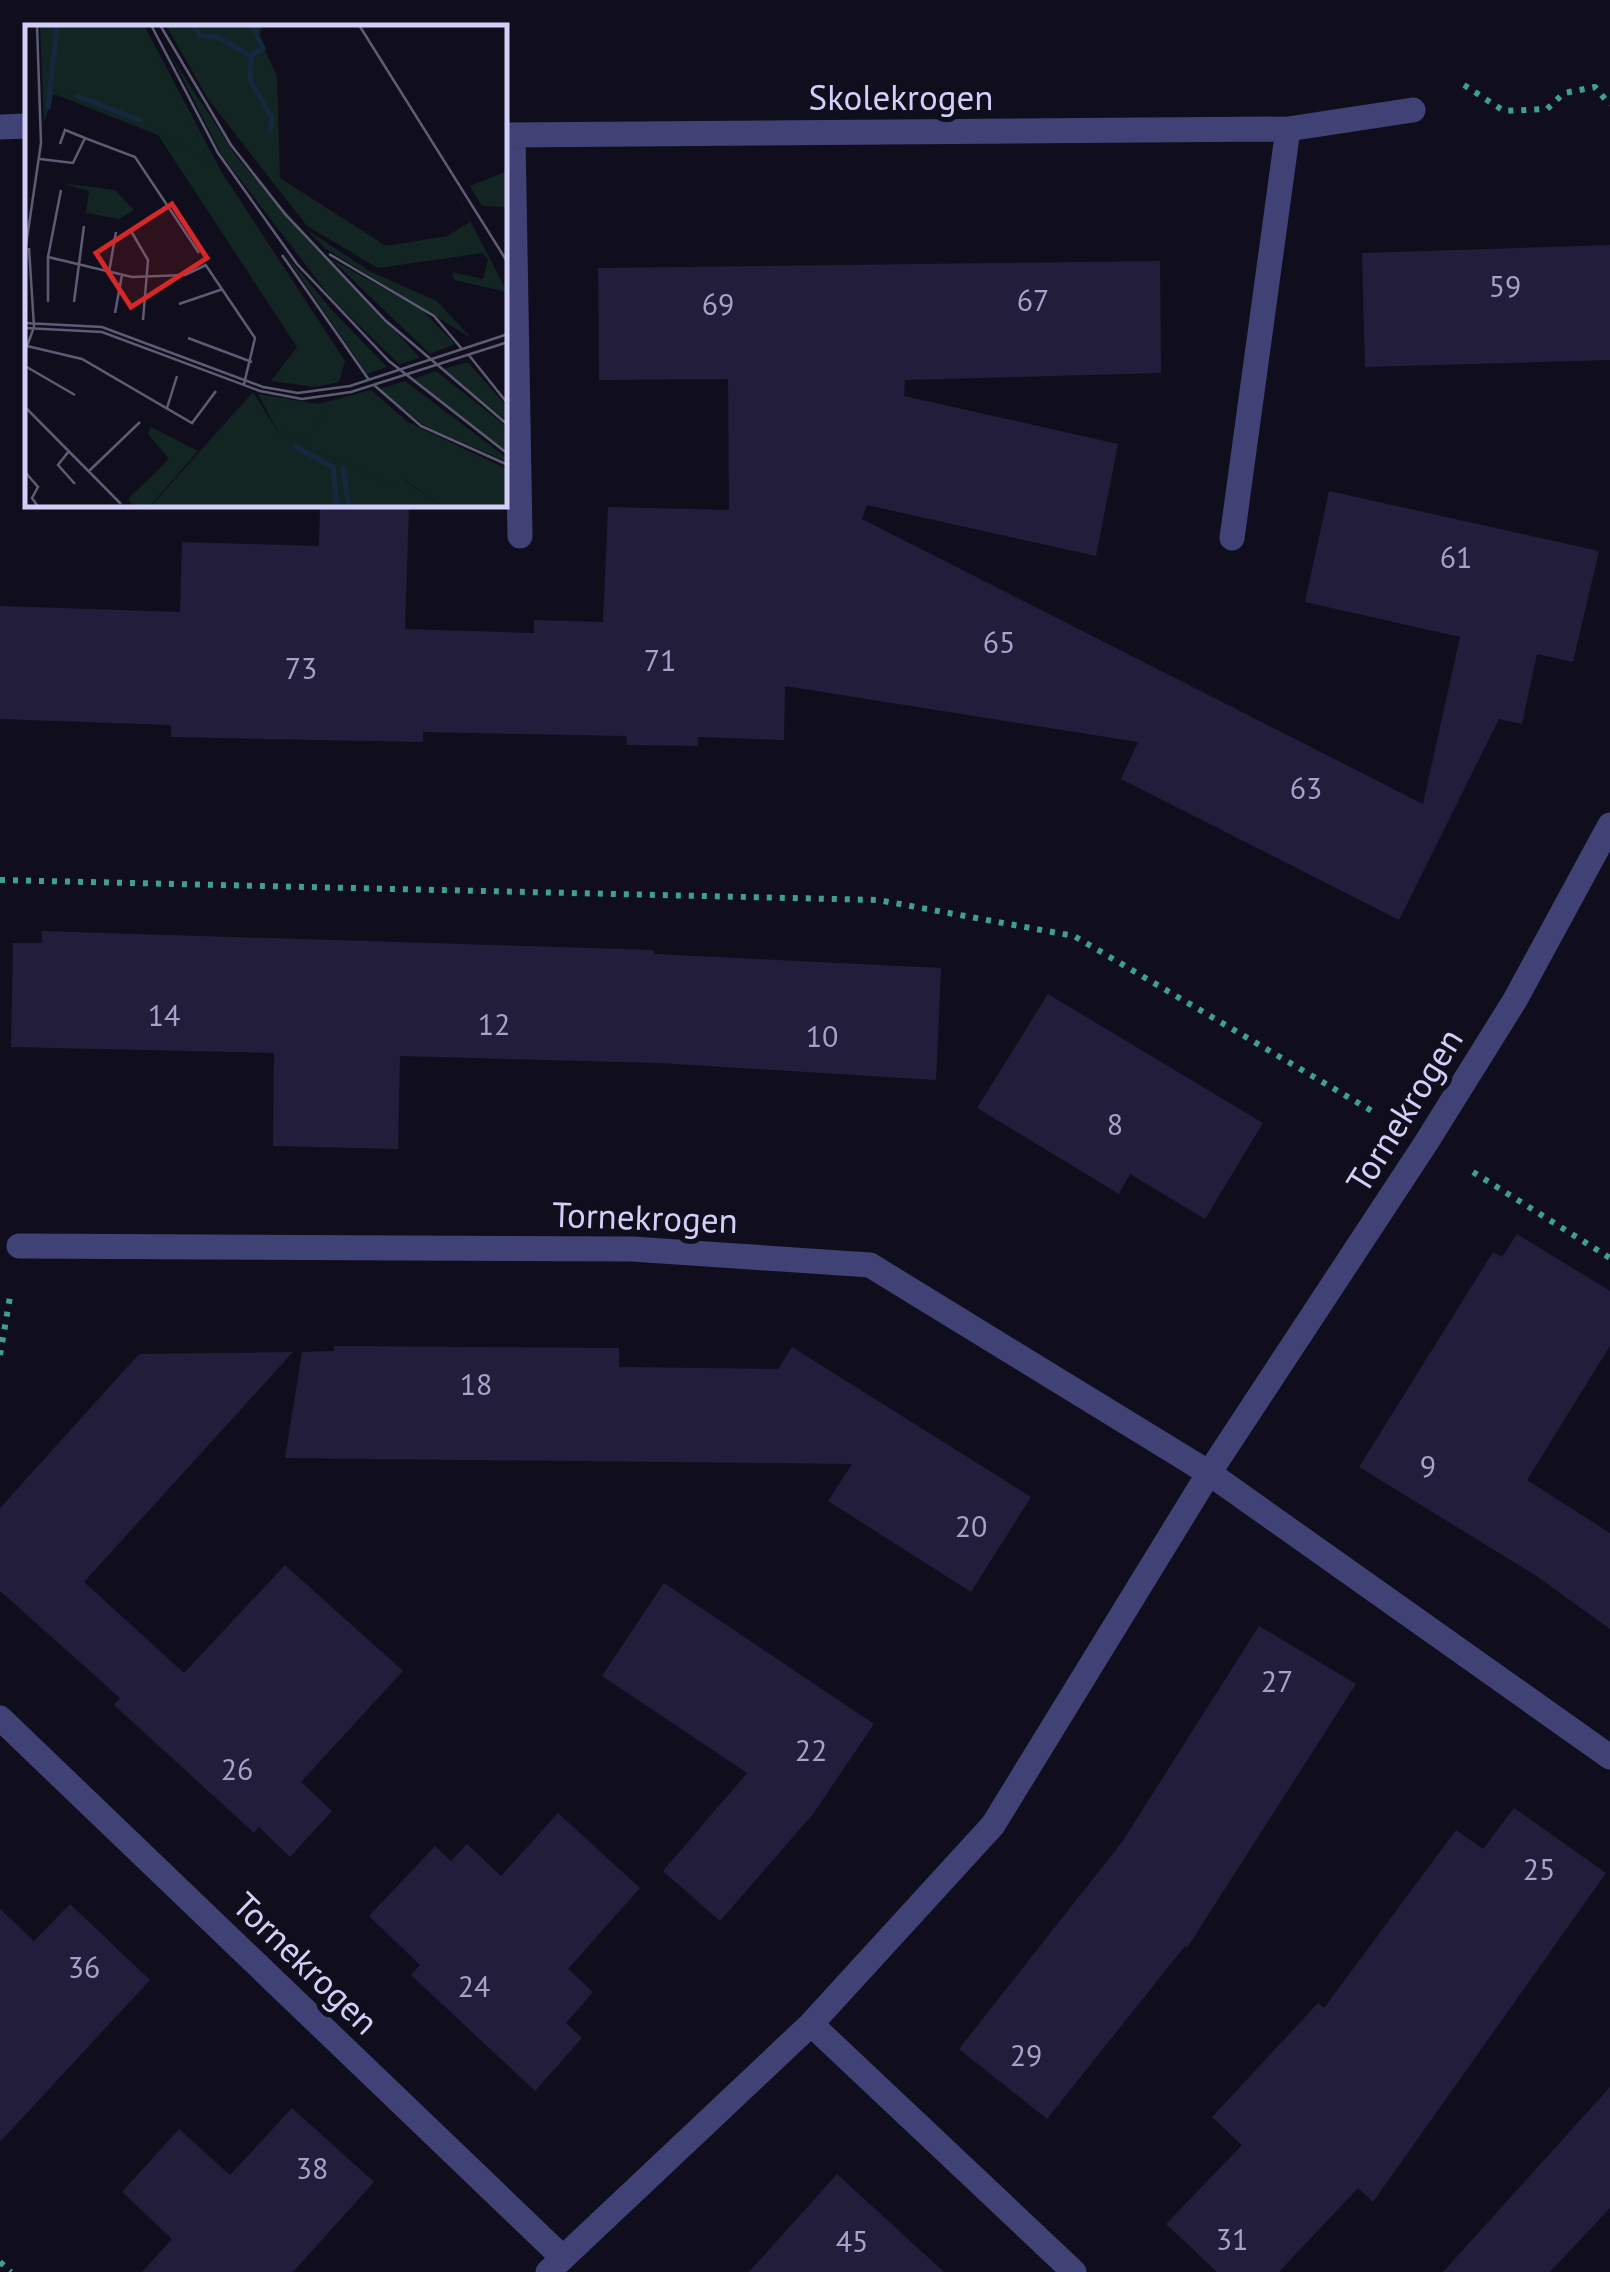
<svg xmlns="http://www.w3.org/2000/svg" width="1610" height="2272" viewBox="0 0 1610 2272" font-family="'PT Sans',sans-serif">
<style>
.building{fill:#211d3b}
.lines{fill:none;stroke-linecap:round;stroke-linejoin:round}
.path{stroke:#3da093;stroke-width:6;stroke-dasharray:5 8;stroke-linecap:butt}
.minor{stroke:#404175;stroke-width:25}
.labels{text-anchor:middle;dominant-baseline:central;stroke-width:10;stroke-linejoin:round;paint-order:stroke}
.number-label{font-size:30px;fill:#a6a3ca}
.street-label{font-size:35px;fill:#d2d0f9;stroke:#100e1c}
.inset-river{fill:none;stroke:#152840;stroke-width:5}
.inset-road{fill:none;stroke:#5e5c74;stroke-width:2.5}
.view{fill:#d62828;fill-opacity:0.15;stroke:#d62828;stroke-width:5}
.inset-edge{fill:none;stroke:#d2d0f9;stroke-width:5}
</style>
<rect width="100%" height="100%" fill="#100e1c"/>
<!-- building -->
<path class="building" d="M 1610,245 L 1610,360 L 1365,367 L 1362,253 Z
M 1160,261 L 1161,373 L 905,380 L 904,396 L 1118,444 L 1096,556 L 867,505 L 862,519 L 1423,804 L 1460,637 L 1305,602 L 1329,491 L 1599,551 L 1573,662 L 1537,654 L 1522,724 L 1499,719 L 1399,920 L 1121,779 L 1138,742 L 785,686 L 784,740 L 698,737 L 698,746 L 627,745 L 626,736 L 423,732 L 423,742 L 171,737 L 171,725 L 0,719 L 0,606 L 180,612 L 182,542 L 319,546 L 320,505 L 409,506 L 405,629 L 534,633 L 534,620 L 603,622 L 608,507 L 729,510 L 728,379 L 599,380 L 598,268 Z
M 42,931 L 654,950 L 654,954 L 941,968 L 936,1080 L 660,1063 L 400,1056 L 398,1149 L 273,1146 L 274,1053 L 11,1047 L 13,943 L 42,943 Z
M 1048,994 L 1263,1123 L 1205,1219 L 1130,1174 L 1119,1194 L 977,1108 Z
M 1517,1234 L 1610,1291 L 1610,1346 L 1527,1480 L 1610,1533 L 1610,1629 L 1535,1575 L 1359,1467 L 1493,1252 L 1502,1257 Z
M 334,1346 L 619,1348 L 619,1367 L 778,1369 L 792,1347 L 1031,1497 L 971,1592 L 828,1501 L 852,1464 L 285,1458 L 302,1352 L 334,1351 Z
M 293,1352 L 84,1582 L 184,1673 L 285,1565 L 403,1671 L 301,1782 L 332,1811 L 290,1857 L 259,1827 L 254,1833 L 114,1705 L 120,1698 L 0,1591 L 0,1508 L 139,1354 Z
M 664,1583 L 874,1724 L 813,1814 L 720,1921 L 663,1871 L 747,1773 L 602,1676 Z
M 1259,1626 L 1356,1684 L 1187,1948 L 1185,1946 L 1047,2119 L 959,2049 L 1122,1842 Z
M 1514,1808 L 1606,1873 L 1373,2202 L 1358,2188 L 1279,2272 L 1217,2272 L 1166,2224 L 1242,2145 L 1212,2117 L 1318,2003 L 1324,2008 L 1456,1830 L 1483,1849 Z
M 558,1813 L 640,1888 L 568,1969 L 593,1992 L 566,2023 L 582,2038 L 535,2091 L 411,1975 L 420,1965 L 369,1916 L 435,1846 L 451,1861 L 467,1844 L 501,1876 Z
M 70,1904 L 150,1980 L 0,2142 L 0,1909 L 34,1941 Z
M 1610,2087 L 1610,2208 L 1550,2272 L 1443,2272 Z
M 292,2108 L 374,2182 L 293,2272 L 142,2272 L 172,2239 L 122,2192 L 179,2129 L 230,2175 Z
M 837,2174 L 944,2272 L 749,2272 Z"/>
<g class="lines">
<!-- path -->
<path class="path" d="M 1464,85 L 1504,111 L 1547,109 L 1564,93 L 1595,87 L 1610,105
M 0,880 L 878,900 L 1074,936 L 1377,1114
M 1473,1172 L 1610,1258
M 0,1355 L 10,1297
M 0,2262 L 11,2272"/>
<!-- minor -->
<path class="minor" d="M 0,127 L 28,126
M 505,135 L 1288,129 L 1413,110
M 513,135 L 520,536
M 1232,538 L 1288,129
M 19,1246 L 632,1249 L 870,1265 L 1209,1473 L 1610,1757
M 0,1718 L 563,2258
M 811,2024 L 1074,2272
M 548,2272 L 811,2024 L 993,1825 L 1209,1473 L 1426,1143 L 1515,1000 L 1610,825"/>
</g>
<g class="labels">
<!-- number labels -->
<g class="number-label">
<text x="1505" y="285">59</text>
<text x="1033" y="299">67</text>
<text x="718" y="303">69</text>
<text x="1456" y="556">61</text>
<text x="999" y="641">65</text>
<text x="660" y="659">71</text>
<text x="301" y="667">73</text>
<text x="1306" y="787">63</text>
<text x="164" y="1014">14</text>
<text x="494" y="1023">12</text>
<text x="822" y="1035">10</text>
<text x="1115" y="1123">8</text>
<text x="476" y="1383">18</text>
<text x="1428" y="1465">9</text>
<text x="971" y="1525">20</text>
<text x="1277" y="1680">27</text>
<text x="811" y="1749">22</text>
<text x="237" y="1768">26</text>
<text x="1539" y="1868">25</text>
<text x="84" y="1966">36</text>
<text x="474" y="1985">24</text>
<text x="1026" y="2054">29</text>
<text x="312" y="2167">38</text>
<text x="1232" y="2238">31</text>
<text x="852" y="2240">45</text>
</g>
<!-- street labels -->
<g class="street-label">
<text x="901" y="97">Skolekrogen</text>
<text transform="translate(1404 1110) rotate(-58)">Tornekrogen</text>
<text transform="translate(645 1217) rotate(2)">Tornekrogen</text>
<text transform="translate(306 1963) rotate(44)">Tornekrogen</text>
</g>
</g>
<!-- overview -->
<g transform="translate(25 25)">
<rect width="482" height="482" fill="#100e1c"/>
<path d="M 146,31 L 213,134 L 395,333 L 374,339 L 306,273 L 198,132 ZM 36,158 L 90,165 L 109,185 L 94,194 L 61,188 L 64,166 ZM 281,204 L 346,247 L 412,276 L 446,313 L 301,224 ZM 257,225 L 306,284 L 362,342 L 342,349 ZM 306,234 L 397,285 L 430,319 L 405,329 ZM 443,337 L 482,382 L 482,396 L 418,344 ZM 411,346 L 482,402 L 482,427 L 388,354 ZM 380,356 L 482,433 L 482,437 L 400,401 L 354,364 ZM 346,365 L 383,397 L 482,444 L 482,482 L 418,482 L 378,454 L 369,461 L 254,409 L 233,369 L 293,379 ZM 126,402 L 173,426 L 124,482 L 109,482 L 103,474 L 144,434 L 123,409 Z" fill="#122523"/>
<path d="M 15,0 L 119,0 L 196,146 L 320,336 L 314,357 L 291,362 L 246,356 L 272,322 L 133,110 L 29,69 L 19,97 ZM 141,0 L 238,0 L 234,12 L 252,51 L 255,153 L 361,221 L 422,211 L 445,197 L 420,147 L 482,267 L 429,255 L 427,247 L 413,244 L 458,254 L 463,235 L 458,228 L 353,243 L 282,201 L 183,74 ZM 228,367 L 254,409 L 369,461 L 377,454 L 418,482 L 125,482 Z" fill="#122523"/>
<path d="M 20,0 L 117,0 L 187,139 L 132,107 L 18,61 ZM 241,374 L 264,379 L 305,379 L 283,415 L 258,406 Z" fill="#122523"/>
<path d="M 482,146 L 482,182 L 457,181 L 445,161 Z" fill="#122523"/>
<path class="inset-river" d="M 168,0 L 176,11 L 193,12 L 226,31 L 225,55 L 247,93 L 245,107M 227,30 L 238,23 L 227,0M 50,70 L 117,96M 23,84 L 32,0M 269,421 L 308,442 L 312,483M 318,441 L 324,483"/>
<path class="inset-road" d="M 126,0 L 193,128 L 272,239 L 364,336 L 483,429M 135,0 L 206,120 L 260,189 L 361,296 L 483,400M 334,0 L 483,238M 35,119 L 40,105 L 60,113M 15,134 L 48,138 L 60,113 L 110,132 L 174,228M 36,165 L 23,232 L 107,252 L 160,250 L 181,240M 106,206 L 123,235 L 118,295M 0,227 L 16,118 L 12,0M 304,229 L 409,291 L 437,324M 257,230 L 344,355M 23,232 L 23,277M 180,239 L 230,313 L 219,359M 84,247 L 91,207M 49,277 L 59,201M 154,279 L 198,264M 90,288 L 97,250M 0,298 L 77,302 L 238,362 L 273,368 L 325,361 L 483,309M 0,303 L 77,307 L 235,366 L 277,374 L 326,367 L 483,317M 163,313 L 227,337M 2,321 L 57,334 L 167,398 L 191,366M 1,324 L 9,302 L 4,223M 443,329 L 483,379M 0,341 L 50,370M 349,360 L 396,401 L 483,440M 0,382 L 96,479M 142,383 L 152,351M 44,426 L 33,440 L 50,459M 64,446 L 115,397M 0,447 L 13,462 L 7,473 L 14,483"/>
<path class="view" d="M 147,179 L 182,233 L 106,282 L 71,228 Z"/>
<rect width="482" height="482" class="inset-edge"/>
</g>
</svg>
